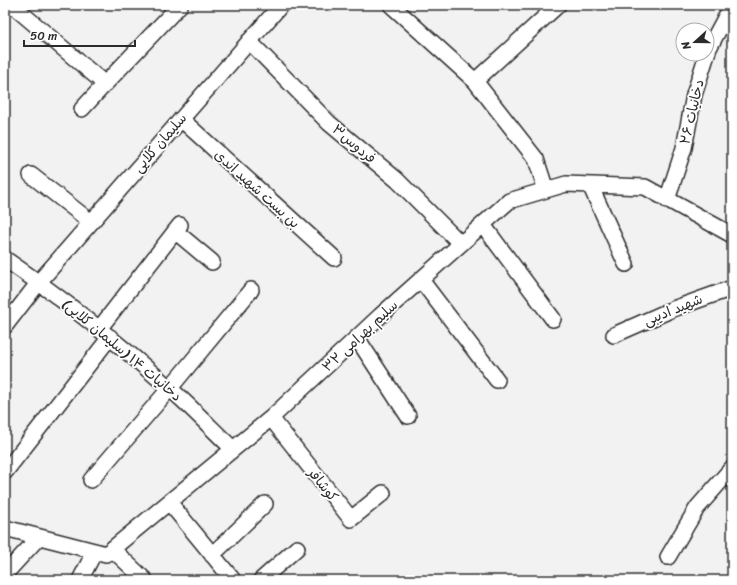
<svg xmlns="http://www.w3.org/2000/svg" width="737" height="585" viewBox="0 0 737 585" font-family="Sriracha,'Playpen Sans Arabic',sans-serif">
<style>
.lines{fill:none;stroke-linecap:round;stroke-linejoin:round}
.minor-casing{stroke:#2b2b2b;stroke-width:18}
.minor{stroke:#fff;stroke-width:15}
.labels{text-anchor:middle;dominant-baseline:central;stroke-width:3.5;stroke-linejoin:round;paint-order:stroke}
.street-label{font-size:14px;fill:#2b2b2b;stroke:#fff}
</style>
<rect width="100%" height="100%" fill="#f2f2f2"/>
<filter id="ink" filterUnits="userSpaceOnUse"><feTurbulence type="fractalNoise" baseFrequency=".025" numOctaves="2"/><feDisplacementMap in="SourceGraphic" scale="8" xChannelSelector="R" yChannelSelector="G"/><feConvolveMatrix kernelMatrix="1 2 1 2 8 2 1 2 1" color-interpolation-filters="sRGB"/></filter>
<g filter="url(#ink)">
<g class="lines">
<defs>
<path id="minor" d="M 12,5 L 105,84 L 180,5
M 391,5 L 475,81 L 536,159 L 546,190
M 249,41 L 329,123 L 397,180 L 461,244
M 475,81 L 558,5
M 82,109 L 105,84
M 181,119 L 334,258
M 31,175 L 91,222
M 590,185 L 626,264
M 667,200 L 684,148 L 694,95 L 709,48 L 732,5
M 483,225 L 553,319
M 175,231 L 212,262
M 5,259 C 65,300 122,346 176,394 C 196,412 214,431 233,449
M 421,280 L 497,380
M 5,326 L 39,282 L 281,5
M 99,329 L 180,225
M 614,335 L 673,309 L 732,288
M 357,338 L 408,416
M 271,418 L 351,519 L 383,493
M 5,472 L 110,337
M 91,480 L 170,388 L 251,290
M 169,502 L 233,580
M 5,528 L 106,554 L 271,418 L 380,316 L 509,201 L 566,184 L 645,187 L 732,235
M 112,549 L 145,580
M 212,555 L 265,504
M 668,557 L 697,508 L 732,468
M 5,574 L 39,537
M 80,580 L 95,551
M 261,580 L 297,548"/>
</defs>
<!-- minor casing -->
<use href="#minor" class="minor-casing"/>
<!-- minor -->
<use href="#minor" class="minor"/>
</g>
</g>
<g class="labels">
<!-- street labels -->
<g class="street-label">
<text transform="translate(692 112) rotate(-77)">دخانیات ۲۶</text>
<text transform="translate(160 143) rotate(-49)">سلیمان کلایی</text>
<text transform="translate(354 144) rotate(40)">فردوس۳</text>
<text transform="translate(257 189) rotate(42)">بن بست شهید اندی</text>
<text transform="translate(673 310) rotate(-22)">شهید ادیبی</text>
<text transform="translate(360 336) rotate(-43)">سلیم بهرامی ۳۲</text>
<text transform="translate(122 350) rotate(40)">دخانیات ۱۴ (سلیمان کلایی)</text>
<text transform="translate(323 485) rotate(51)">کوشافر</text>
</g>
</g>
<!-- margin -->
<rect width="737" height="585" fill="none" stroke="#fff" stroke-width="20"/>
<rect x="10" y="10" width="717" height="565" fill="none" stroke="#2b2b2b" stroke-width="1.5" filter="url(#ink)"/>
<!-- north arrow -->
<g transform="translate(695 42) rotate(249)"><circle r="19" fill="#ffffff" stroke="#aaaaaa"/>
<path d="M0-3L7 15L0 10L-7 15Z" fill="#2b2b2b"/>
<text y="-6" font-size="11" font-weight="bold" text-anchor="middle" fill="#2b2b2b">N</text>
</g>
<!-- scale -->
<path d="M24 40v6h111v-6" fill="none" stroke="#2b2b2b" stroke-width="2"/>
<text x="30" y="40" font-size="12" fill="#2b2b2b" stroke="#ffffff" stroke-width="3" paint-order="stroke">50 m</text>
</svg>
